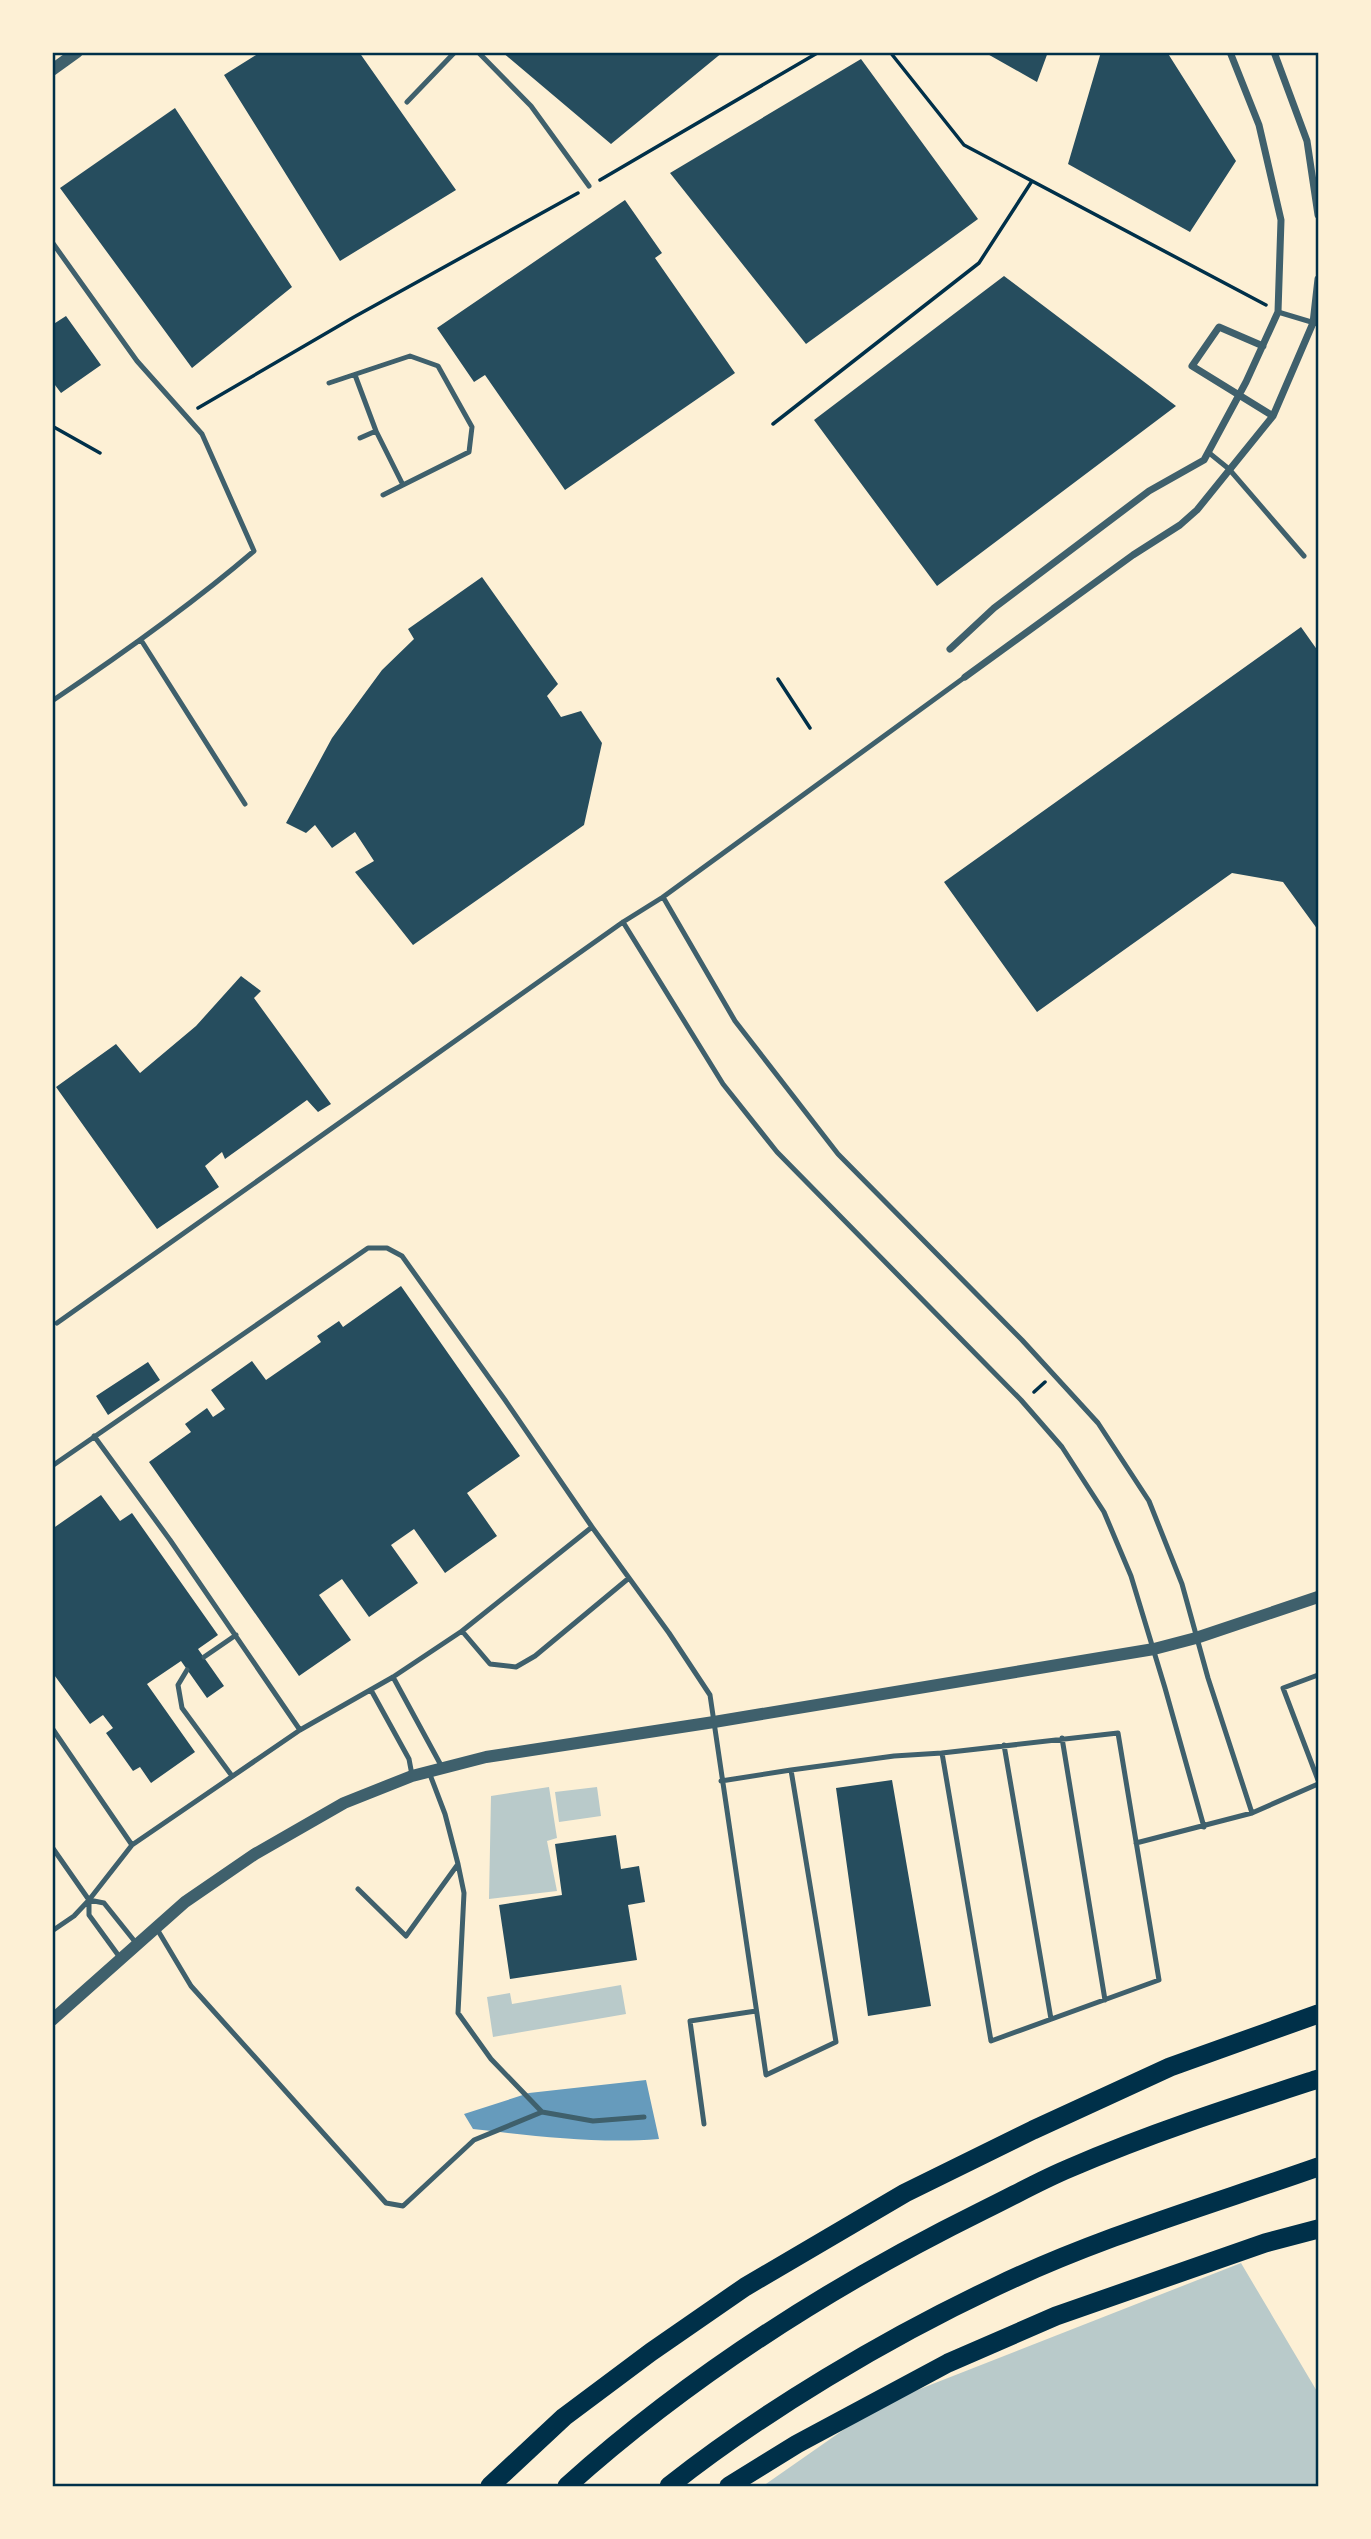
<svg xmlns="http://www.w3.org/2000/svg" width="1371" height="2539" viewBox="0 0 1371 2539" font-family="Helvetica,sans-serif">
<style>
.green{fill:#b9caca}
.water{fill:#669bbc}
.building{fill:#264d5e}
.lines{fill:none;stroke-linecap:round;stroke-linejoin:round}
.path{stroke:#003049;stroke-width:3.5}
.service{stroke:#3f606c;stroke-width:5}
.minor{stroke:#3f606c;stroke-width:7}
.tertiary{stroke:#3f606c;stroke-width:12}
.motorway{stroke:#003049;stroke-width:19}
.neatline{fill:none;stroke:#003049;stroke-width:2.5}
</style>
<rect width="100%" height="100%" fill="#fdf0d5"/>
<!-- green -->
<path class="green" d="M 549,1787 L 557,1838 L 547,1841 L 557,1891 L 489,1899 L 491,1796 Z
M 597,1787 L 601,1816 L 559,1822 L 555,1792 Z
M 621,1985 L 626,2014 L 493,2037 L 487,1997 L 510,1993 L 512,2004 Z
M 1241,2263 L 1318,2393 L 1318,2486 L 763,2486 L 879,2405 Z"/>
<!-- water -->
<path class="water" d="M 646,2080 L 659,2139 C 598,2144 535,2136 473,2129 L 464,2114 L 529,2093 Z"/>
<!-- building -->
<path class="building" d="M 261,52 L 359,52 L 456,190 L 340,261 L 224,75 Z
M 502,52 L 723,52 L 611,144 Z
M 984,52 L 1048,52 L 1037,82 Z
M 1101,52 L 1167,52 L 1236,161 L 1190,232 L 1068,164 Z
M 861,59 L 978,219 L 806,344 L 670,173 Z
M 175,108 L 292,287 L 192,368 L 60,188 Z
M 625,200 L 662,253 L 655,258 L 735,373 L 565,490 L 485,375 L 474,382 L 437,328 Z
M 1004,276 L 1176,406 L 937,586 L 814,420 Z
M 66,316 L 101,365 L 61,393 L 52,381 L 52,325 Z
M 482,577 L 558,684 L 547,696 L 561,717 L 581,711 L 602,743 L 584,825 L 413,945 L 355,872 L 374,861 L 355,832 L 332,848 L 315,825 L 306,833 L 286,823 L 332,738 L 382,670 L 414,639 L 408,629 Z
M 1301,627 L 1318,651 L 1318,930 L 1283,882 L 1232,873 L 1037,1012 L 944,882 Z
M 241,976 L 261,991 L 254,998 L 331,1104 L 318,1112 L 307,1100 L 225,1159 L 222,1152 L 205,1166 L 219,1187 L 157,1229 L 56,1087 L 116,1044 L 140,1073 L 196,1026 Z
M 401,1286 L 520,1456 L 467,1493 L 497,1536 L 445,1573 L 414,1529 L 391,1545 L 418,1583 L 369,1617 L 342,1579 L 319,1595 L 351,1640 L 299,1676 L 149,1462 L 191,1432 L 185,1424 L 207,1408 L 213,1417 L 225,1409 L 211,1390 L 252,1361 L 266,1380 L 321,1342 L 317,1336 L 339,1321 L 343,1327 Z
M 148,1362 L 160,1380 L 108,1415 L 96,1396 Z
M 101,1495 L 120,1521 L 132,1513 L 218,1635 L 198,1649 L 224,1686 L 207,1698 L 181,1661 L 147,1684 L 195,1752 L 151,1783 L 140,1767 L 133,1771 L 106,1733 L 113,1728 L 103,1715 L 90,1724 L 52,1672 L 52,1529 Z
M 892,1780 L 931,2006 L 868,2016 L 836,1788 Z
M 616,1835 L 621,1869 L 639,1866 L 645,1902 L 628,1905 L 637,1960 L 510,1979 L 499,1905 L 562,1895 L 555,1844 Z"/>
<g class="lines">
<!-- path -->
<path class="path" d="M 890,52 L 964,145 L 1266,305
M 600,180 L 819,52
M 198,408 L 354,317 L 578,193
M 773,424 L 979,263 L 1032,181
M 52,426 L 100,453
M 778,679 L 810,728
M 1034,1392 L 1045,1382"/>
<!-- service -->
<path class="service" d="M 478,52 L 531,106 L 589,186
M 407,102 L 455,52
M 52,242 L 137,361 L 202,434 L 254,551 C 190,606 122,654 52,701
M 1278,312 L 1318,324
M 355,375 L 376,431 L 360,438
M 329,383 L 410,356 L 438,366 L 472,427 L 469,452 L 383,495
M 376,431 L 403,485
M 1208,452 L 1229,469 L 1304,556
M 141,640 L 245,804
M 663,897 L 735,1021 L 838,1154 L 1022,1340 L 1098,1423 L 1149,1501 L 1182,1584 L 1208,1678 L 1252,1813
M 623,922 L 723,1084 L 777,1152 L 1021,1400 L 1062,1447 L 1104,1512 L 1131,1576 L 1165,1688 L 1204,1827
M 57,1323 L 623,922 L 663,897 L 965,677
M 94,1436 L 170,1540 L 300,1730
M 52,1466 L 368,1248 L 387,1248 L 402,1256 L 505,1400 L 592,1527 L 462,1631 L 393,1677 L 300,1730 L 132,1845 L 89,1900 L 89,1915 L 121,1959
M 592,1527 L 669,1633 L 710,1695 L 766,2075 L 836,2042 L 791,1770 L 721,1781
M 462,1631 L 490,1664 L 516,1667 L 535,1656 L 629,1578
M 204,1657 L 236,1635
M 187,1670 L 178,1685 L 182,1708 L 232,1776
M 1318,1675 L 1283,1688 L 1318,1780
M 393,1677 L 443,1769
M 371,1690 L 409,1759 L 412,1775
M 52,1728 L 132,1845
M 1118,1733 L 1159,1980 L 991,2041 L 942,1753 Z
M 1062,1738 L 1105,2000
M 1004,1745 L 1051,2019
M 791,1770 L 894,1756 L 942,1753
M 1136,1843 L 1252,1813 L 1318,1784
M 52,1847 L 89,1900 L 74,1916 L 52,1931
M 458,1864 L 464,1893 L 458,2013 L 491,2059 L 542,2112 L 593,2121 L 644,2117
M 358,1889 L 406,1936 L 458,1864 L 445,1814 L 429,1772
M 89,1900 L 104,1903 L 136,1943
M 157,1929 L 191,1986 L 386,2203 L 403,2206 L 474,2140 L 542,2112
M 704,2124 L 690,2021 L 756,2011"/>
<!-- minor -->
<path class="minor" d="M 1274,52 L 1307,141 L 1318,215
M 1263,346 L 1219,327 L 1192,366 L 1273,416
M 950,649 L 994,608 L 1149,491 L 1204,460 L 1246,382 L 1278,312 L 1281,220 L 1259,125 L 1230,52
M 965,677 L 1133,555 L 1180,525 L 1197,510 L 1273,416 L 1313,323 L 1318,279"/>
<!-- tertiary -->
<path class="tertiary" d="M 52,70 L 77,52
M 52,2020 L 185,1902 L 255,1854 L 344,1803 L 412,1776 L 486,1757 L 714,1722 L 1154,1649 L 1196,1638 L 1318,1597"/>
<!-- motorway -->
<path class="motorway" d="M 490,2486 L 564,2417 L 651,2352 L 745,2287 L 905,2193 L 1033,2130 L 1170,2067 L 1318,2014
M 567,2486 C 692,2374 834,2284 984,2210 C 1013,2196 1041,2180 1070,2168 C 1151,2133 1235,2106 1318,2079
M 669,2486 C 764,2411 885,2339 995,2287 C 1099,2237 1210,2205 1318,2167
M 729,2486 L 797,2444 L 948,2363 L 1056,2316 L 1265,2243 L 1318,2229"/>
</g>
<!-- border -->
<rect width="1371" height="2539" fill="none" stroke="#fdf0d5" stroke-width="108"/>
<rect x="54" y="54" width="1263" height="2431" class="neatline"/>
</svg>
